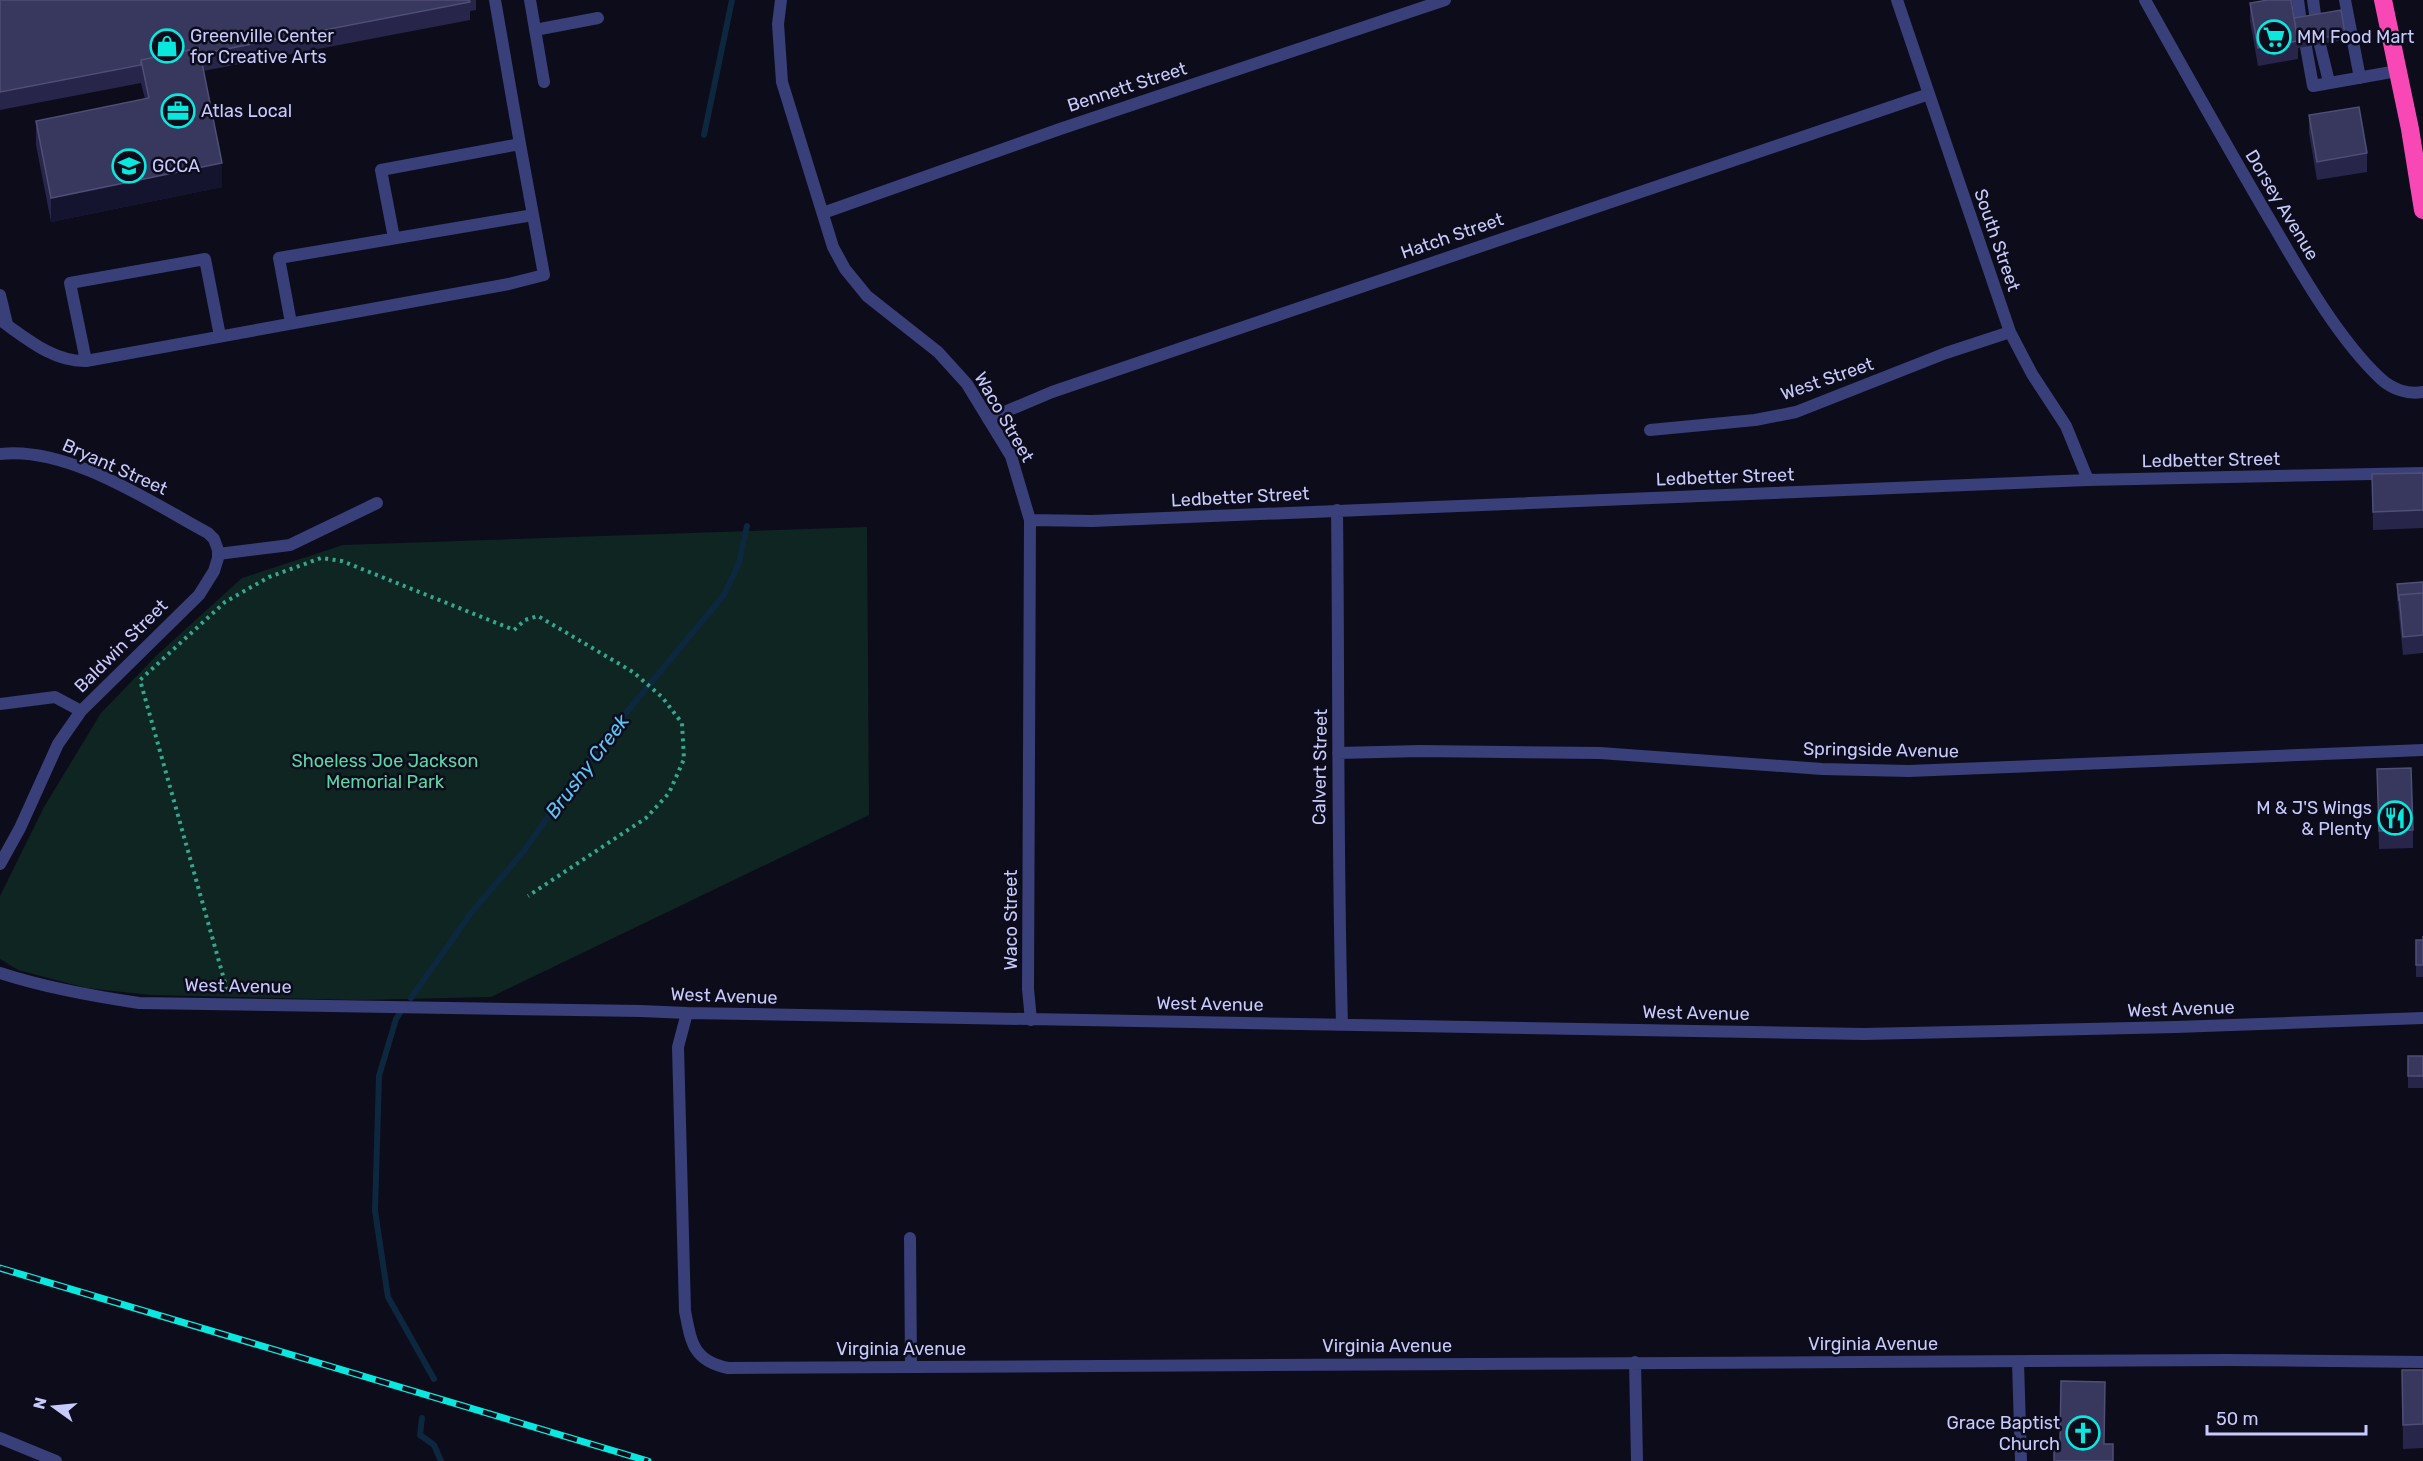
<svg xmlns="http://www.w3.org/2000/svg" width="2423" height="1461" viewBox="0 0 2423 1461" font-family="Rubik,sans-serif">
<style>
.green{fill:#0f2521}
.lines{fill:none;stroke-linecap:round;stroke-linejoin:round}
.stream{stroke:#0d273e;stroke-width:6}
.path{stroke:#31a890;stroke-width:4;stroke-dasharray:3 4.5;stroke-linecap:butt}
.lane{stroke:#383f79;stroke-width:12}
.street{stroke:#383f79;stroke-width:12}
.highway{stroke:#f848b5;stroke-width:18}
.rail-casing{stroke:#09e8df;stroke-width:7}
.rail{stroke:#0c0c1b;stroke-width:4.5;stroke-dasharray:14;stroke-linecap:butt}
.wall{fill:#27254a}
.shaded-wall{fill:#15142f}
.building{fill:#38375d;stroke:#4f4e76;stroke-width:1.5}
.labels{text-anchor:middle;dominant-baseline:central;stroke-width:5;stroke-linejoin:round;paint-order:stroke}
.poi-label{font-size:18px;fill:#c8cafd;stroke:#0c0c1b;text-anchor:start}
.street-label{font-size:18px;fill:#c8cafd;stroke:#0c0c1b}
.park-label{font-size:18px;fill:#59d8a7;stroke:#0c0c1b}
.water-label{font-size:20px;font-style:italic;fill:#5bc5f8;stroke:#0c0c1b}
</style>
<rect width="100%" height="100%" fill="#0c0c1b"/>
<!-- green -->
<path class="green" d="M 867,527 L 869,815 L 491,997 L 358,1000 L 150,995 L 86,988 L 18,970 L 0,959 L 0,896 L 44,807 L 101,713 L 157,655 L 242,578 L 343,545 Z"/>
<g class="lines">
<!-- stream -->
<path class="stream" d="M 704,135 L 732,0
M 411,998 L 471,913 L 523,852 L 600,744 L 724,595 L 739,563 L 747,526
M 400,1013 L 396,1019 L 379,1076 L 375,1211 L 388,1297 L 434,1379
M 422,1418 L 420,1435 L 434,1445 L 441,1461"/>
<!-- path -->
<path class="path" d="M 227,990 L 140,680 L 225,602 L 269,577 L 321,558 L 342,561 L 514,630 L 525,620 L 538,616 L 633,672 L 662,697 L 682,723 L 684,759 L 669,793 L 646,818 L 528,896"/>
<!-- lane -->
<path class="lane" d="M 530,0 L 544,82
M 2298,0 L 2301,23
M 2313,0 L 2316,21
M 2345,0 L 2360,78
M 535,30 L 598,18
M 2320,45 L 2329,82
M 2306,47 L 2313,86 L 2397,71
M 394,238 L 381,170 L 520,144 L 495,0
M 0,295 L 7,324
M 0,320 C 26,338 53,362 86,361 L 509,284 L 544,275 L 520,144
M 291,323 L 279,258 L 533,215
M 86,361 L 70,283 L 205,259 L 220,336
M 218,554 L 290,545 L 377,503
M 910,1238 L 911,1367
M 2018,1362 L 2021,1461"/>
<!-- street -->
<path class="street" d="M 781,0 L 778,24 L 782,82 L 833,247 L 845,269 L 867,296 L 938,352 L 967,384 L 1011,456 L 1030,520 L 1028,989 L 1031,1020
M 1897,0 L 2010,332 L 2032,374 L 2066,426 L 2088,480
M 2145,0 C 2188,77 2231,154 2276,230 C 2303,277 2341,342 2381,379 C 2392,389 2408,395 2423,392
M 823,213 L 1060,129 L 1445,0
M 988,419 L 1052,392 L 1929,94
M 1650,430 L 1755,420 L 1796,412 L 1946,353 L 2010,332
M 0,454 C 68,446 149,501 208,533 L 214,539 L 218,550 L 218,558 L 214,571 L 199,595 L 81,711 L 55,697 L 0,704
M 1337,510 C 1339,682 1337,853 1342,1024
M 1030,520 L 1092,521 L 2088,480 L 2423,473
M 1338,753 L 1420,751 L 1600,753 L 1822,769 L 1909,771 L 2423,750
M 0,864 L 20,828 L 58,744 L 81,711
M 0,973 C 46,988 91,996 139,1003 L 641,1011 L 687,1013 L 1864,1034 L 2176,1027 L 2423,1018
M 687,1013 L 678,1047 L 685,1311 C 691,1342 693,1361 728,1368 L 2228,1360 L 2423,1362
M 1635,1362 L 1637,1461
M 0,1438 L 56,1461"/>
<!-- highway -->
<path class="highway" d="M 2383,0 L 2410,129 L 2423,210"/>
<defs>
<path id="rail" d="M 0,1268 L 648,1461"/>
</defs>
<!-- rail casing -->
<use href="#rail" class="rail-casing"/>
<!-- rail -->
<use href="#rail" class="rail"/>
</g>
<!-- wall -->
<path class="wall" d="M 0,0 L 476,0 L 476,10 L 470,11 L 470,20 L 203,71 L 222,187 L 51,222 L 36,145 L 36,121 L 145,99 L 141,83 L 0,110 Z
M 2250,3 L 2345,34 L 2345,40 L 2298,48 L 2298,59 L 2258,66 L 2250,21 Z
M 2309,115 L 2367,153 L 2367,172 L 2317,180 L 2309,133 Z
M 2423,473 L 2423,528 L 2373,530 L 2372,474 Z
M 2423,582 L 2423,653 L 2403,655 L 2397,597 L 2397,584 Z
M 2377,769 L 2413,830 L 2413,848 L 2379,849 Z
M 2423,936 L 2423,977 L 2416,977 L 2416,940 L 2423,940 Z
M 2408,1056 L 2423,1056 L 2423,1088 L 2408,1088 Z
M 2402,1370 L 2423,1370 L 2423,1448 L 2403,1449 Z"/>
<!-- shaded-wall -->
<path class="shaded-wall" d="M 222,163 L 222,187 L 51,222 L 51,198 Z"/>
<!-- building -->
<path class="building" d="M 0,0 L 469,0 L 470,2 L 200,54 L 199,48 L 141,60 L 141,65 L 0,92 Z
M 2268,0 L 2291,0 L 2298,41 L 2258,48 L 2250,3 Z
M 2341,10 L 2345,34 L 2298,42 L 2294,18 Z
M 199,48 L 222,163 L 51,198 L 36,121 L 149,98 L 141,60 Z
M 2359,107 L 2367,153 L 2317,162 L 2309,115 Z
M 2423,473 L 2423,510 L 2373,512 L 2372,474 Z
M 2423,582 L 2423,593 L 2399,595 L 2399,601 L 2397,584 Z
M 2423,593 L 2423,635 L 2403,637 L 2399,595 Z
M 2411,768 L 2413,830 L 2379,831 L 2377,769 Z
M 2423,936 L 2423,965 L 2416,965 L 2416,940 L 2423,940 Z
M 2408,1056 L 2423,1056 L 2423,1076 L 2408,1076 Z
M 2402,1370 L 2423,1370 L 2423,1424 L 2403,1425 Z
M 2061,1381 L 2105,1382 L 2104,1444 L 2113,1444 L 2113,1461 L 2054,1461 L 2054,1442 L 2060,1442 Z"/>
<!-- icons -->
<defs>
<symbol id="supermarket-ring" viewBox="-11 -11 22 22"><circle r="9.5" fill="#0c0c1b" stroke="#09e8df" stroke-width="1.5"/><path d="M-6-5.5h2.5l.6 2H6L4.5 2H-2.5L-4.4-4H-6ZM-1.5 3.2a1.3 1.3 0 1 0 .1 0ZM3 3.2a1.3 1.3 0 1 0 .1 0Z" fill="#09e8df"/></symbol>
<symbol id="shop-ring" viewBox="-11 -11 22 22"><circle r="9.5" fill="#0c0c1b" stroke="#09e8df" stroke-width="1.5"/><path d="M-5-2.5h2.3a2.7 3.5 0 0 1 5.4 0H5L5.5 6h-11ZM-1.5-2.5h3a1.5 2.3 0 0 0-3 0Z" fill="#09e8df"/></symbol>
<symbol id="office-ring" viewBox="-11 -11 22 22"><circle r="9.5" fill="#0c0c1b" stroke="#09e8df" stroke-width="1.5"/><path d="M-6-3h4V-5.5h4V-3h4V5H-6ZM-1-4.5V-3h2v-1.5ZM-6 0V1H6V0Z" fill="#09e8df"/></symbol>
<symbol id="school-ring" viewBox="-11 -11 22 22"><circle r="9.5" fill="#0c0c1b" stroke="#09e8df" stroke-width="1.5"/><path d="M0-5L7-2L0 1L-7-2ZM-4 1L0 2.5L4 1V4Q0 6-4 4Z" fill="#09e8df"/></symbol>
<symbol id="restaurant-ring" viewBox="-11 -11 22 22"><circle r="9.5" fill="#0c0c1b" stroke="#09e8df" stroke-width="1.5"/><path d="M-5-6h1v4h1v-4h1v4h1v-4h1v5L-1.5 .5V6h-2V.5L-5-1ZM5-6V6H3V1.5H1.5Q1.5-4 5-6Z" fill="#09e8df"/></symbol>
<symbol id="church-ring" viewBox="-11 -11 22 22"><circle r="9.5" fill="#0c0c1b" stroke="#09e8df" stroke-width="1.5"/><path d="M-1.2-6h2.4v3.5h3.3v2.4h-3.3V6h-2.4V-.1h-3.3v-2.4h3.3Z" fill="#09e8df"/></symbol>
</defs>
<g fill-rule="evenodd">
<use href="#supermarket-ring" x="2255" y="18" width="38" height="38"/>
<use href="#shop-ring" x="148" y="27" width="38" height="38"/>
<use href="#office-ring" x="159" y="92" width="38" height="38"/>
<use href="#school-ring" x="110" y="147" width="38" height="38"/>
<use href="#restaurant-ring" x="2376" y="799" width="38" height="38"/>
<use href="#church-ring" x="2064" y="1414" width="38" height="38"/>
</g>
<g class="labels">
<!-- poi labels -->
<g class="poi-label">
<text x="190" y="36">Greenville Center<tspan x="190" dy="21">for Creative Arts</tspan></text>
<text x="2297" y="37">MM Food Mart</text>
<text x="201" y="111">Atlas Local</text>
<text x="152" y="166">GCCA</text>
<text x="2372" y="808" text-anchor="end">M &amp; J'S Wings<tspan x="2372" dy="21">&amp; Plenty</tspan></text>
<text x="2060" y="1423" text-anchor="end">Grace Baptist<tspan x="2060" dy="21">Church</tspan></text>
</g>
<!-- street labels -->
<g class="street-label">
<text transform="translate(1127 87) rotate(-18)">Bennett Street</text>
<text transform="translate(2282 205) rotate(59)">Dorsey Avenue</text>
<text transform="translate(1452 236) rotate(-19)">Hatch Street</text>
<text transform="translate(1997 240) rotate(71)">South Street</text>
<text transform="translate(1827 379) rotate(-19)">West Street</text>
<text transform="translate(1004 417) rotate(60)">Waco Street</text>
<text transform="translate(2211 460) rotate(-1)">Ledbetter Street</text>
<text transform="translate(115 467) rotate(24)">Bryant Street</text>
<text transform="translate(1725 477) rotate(-2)">Ledbetter Street</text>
<text transform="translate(1240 497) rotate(-3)">Ledbetter Street</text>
<text transform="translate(121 646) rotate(-45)">Baldwin Street</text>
<text transform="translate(1881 750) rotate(1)">Springside Avenue</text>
<text transform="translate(1320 767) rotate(-89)">Calvert Street</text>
<text transform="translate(1011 920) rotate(-90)">Waco Street</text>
<text transform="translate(238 986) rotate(1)">West Avenue</text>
<text transform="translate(724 996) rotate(2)">West Avenue</text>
<text transform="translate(1210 1004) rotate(1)">West Avenue</text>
<text transform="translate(2181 1009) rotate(-2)">West Avenue</text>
<text transform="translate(1696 1013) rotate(1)">West Avenue</text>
<text x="1873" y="1344">Virginia Avenue</text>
<text x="1387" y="1346">Virginia Avenue</text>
<text x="901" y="1349">Virginia Avenue</text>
</g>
<!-- park labels -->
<g class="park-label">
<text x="385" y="761">Shoeless Joe Jackson<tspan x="385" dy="21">Memorial Park</tspan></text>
</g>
<!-- water labels -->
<g class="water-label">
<text transform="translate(587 766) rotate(-53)">Brushy Creek</text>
</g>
</g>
<!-- north arrow -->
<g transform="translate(54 1407) rotate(285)" stroke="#0c0c1b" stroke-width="4.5" paint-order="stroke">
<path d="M0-4.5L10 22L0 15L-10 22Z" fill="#c8cafd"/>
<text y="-9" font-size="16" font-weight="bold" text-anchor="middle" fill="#c8cafd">N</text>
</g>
<!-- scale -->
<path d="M2207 1425v9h159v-9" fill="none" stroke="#c8cafd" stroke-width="3"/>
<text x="2216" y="1425" font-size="18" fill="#c8cafd" stroke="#0c0c1b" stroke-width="4.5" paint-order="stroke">50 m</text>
</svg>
